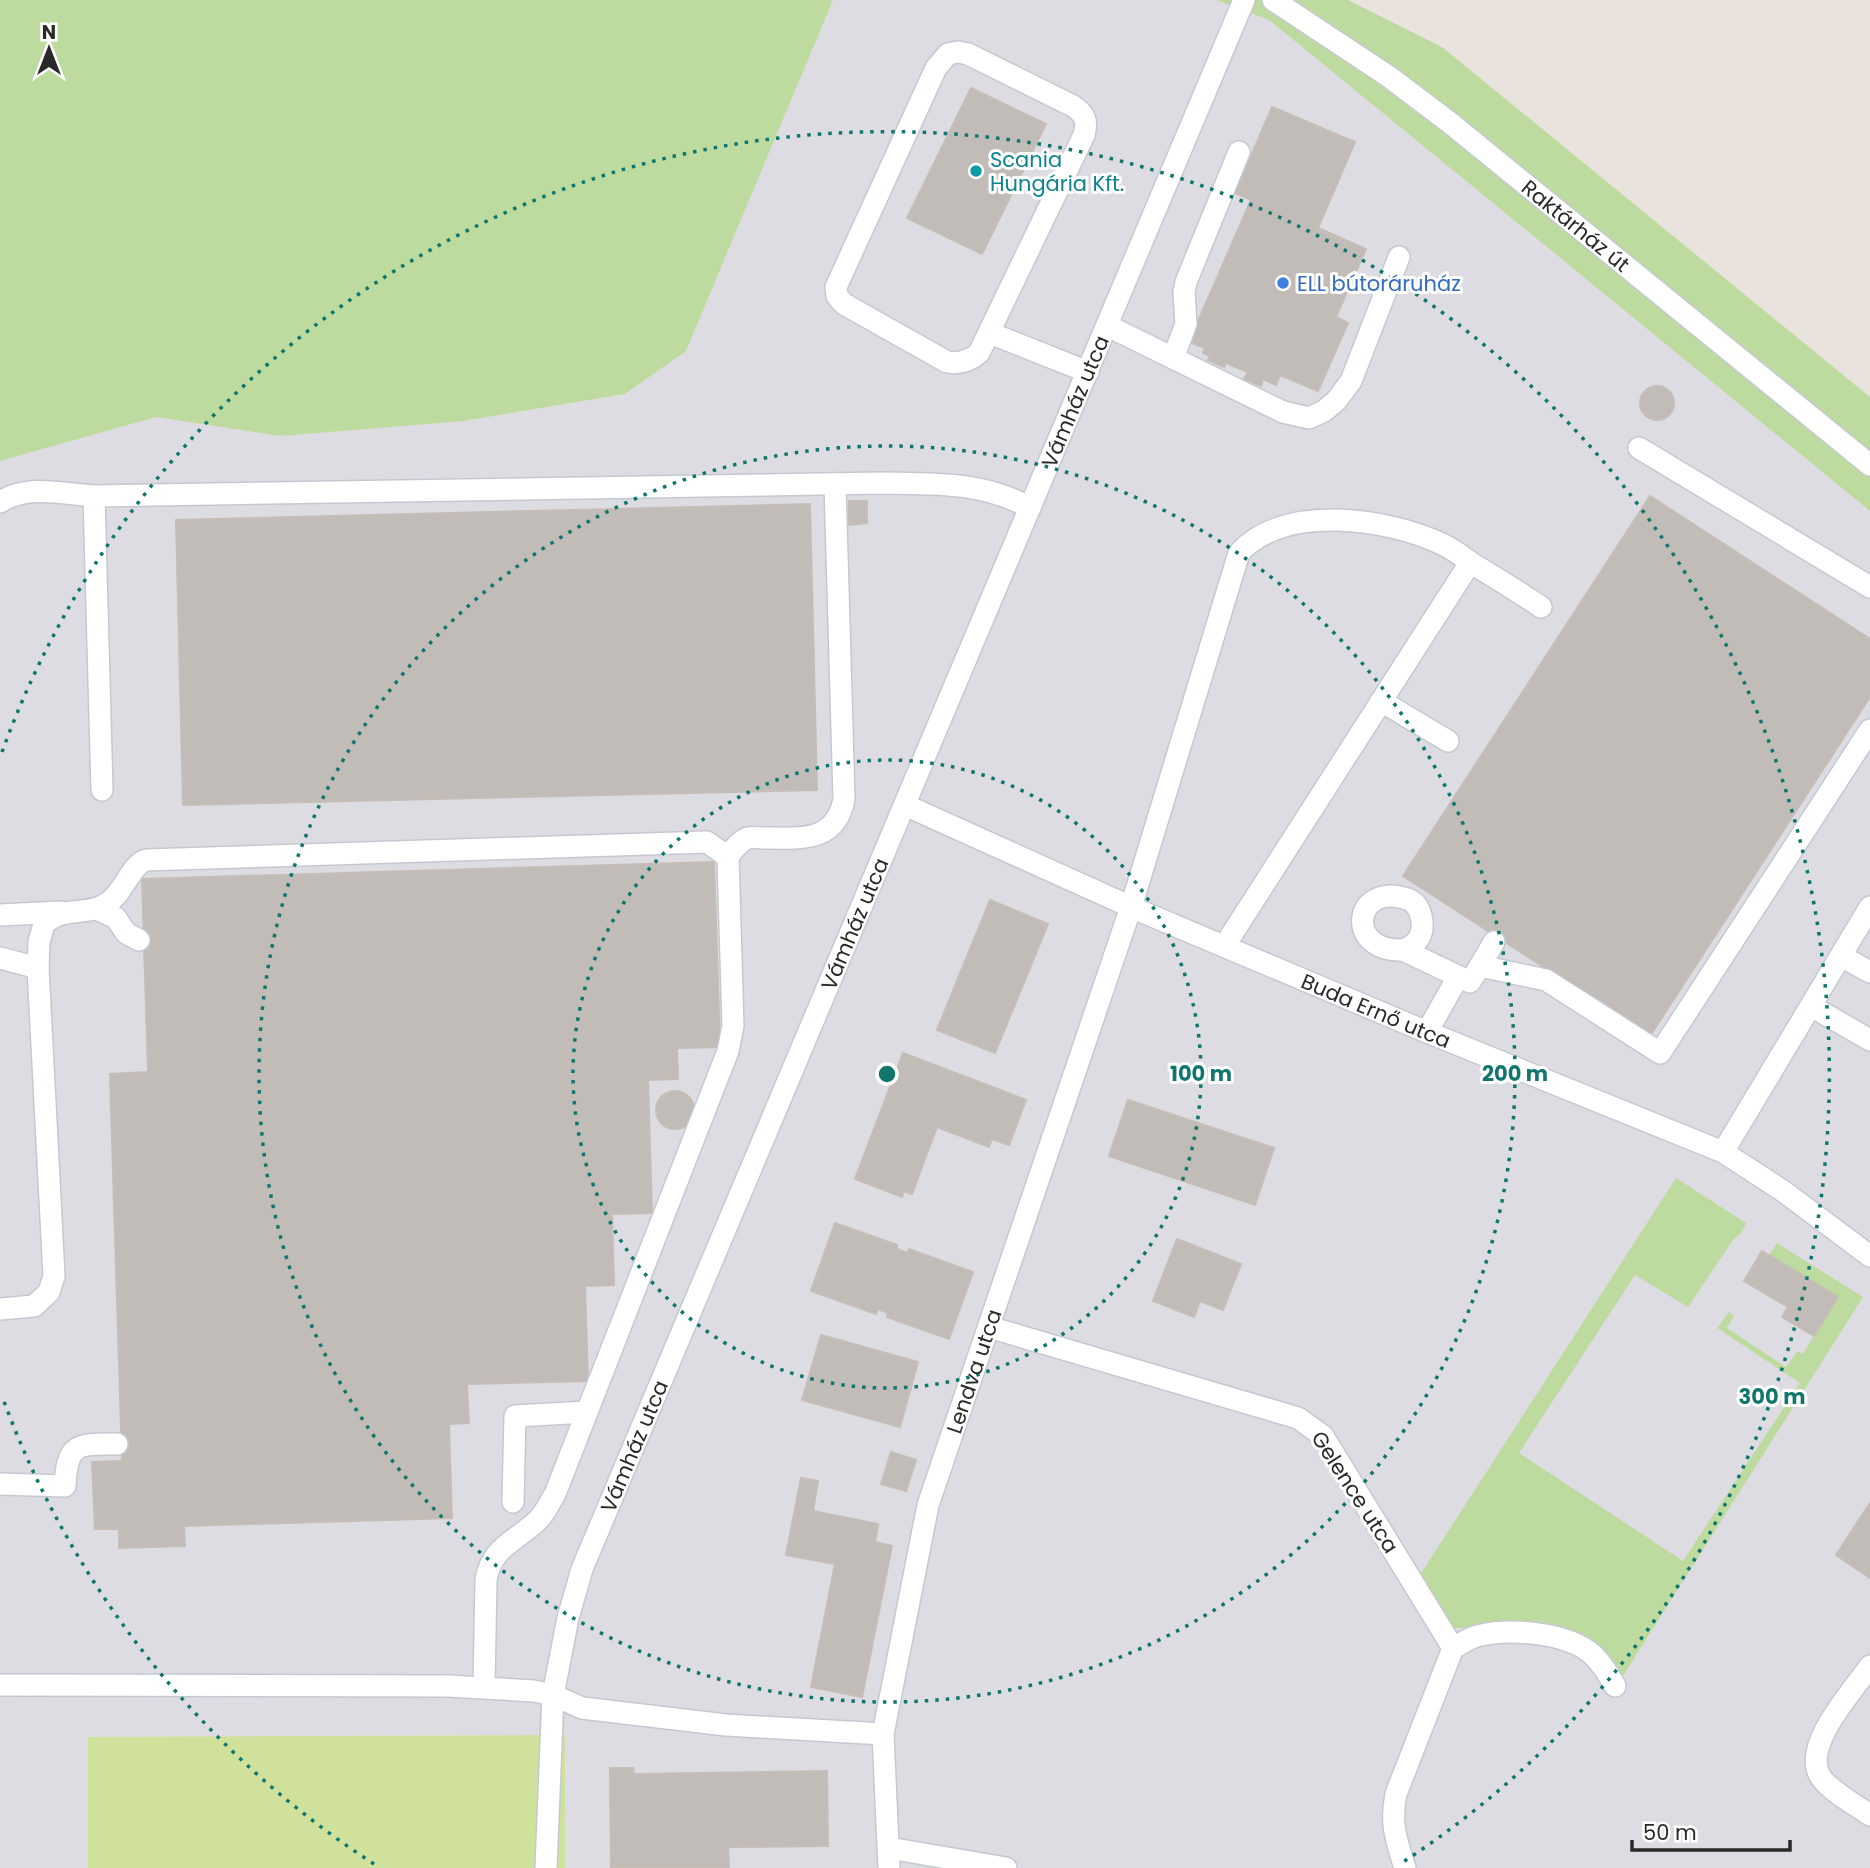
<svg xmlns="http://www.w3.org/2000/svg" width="1870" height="1868" viewBox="0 0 1870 1868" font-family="Poppins,sans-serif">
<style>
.industrial{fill:#dddce3}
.green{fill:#bedb9f}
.pitch{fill:#d0e19b}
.building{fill:#c2bcb9;stroke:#c5bdb6;stroke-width:2}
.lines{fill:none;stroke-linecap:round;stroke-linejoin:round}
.minor-casing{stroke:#c4c9d1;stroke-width:24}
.minor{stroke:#fff;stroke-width:21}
.ring{fill:none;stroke:#0f766e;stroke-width:3.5;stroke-dasharray:3.5 7}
.culture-dot{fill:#0f9aa8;stroke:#fff;stroke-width:2.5}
.shop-dot{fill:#3f7fe0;stroke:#fff;stroke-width:2.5}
.labels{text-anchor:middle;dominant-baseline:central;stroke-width:6;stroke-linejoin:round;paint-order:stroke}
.culture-label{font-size:21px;fill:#0d838f;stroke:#fff;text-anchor:start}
.street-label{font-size:21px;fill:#292929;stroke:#fff}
.shop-label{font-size:21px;fill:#366cbe;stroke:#fff;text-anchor:start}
.centre{fill:#0f766e;stroke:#fff;stroke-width:3.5}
.ring-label{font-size:21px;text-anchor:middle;font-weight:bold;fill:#0f766e;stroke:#fff;stroke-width:6;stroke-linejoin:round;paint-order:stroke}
</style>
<rect width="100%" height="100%" fill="#eae2dc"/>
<!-- industrial -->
<path class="industrial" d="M 833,0 L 1216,0 L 1269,20 L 1870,511 L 1870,1868 L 565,1868 L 564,1735 L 88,1737 L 88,1868 L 0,1868 L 0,461 L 156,417 L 281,436 L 464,421 L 625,394 L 686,351 Z"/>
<!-- green -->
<path class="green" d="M 0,0 L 833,0 L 686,351 L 625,394 L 464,421 L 281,436 L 156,417 L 0,461 Z
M 1216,0 L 1348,0 L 1442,47 L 1870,397 L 1870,511 L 1269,20 Z
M 1676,1178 L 1746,1223 L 1741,1233 L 1733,1240 L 1688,1307 L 1635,1275 L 1519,1453 L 1683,1561 L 1800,1383 L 1717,1328 L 1729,1312 L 1734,1316 L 1727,1328 L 1786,1367 L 1798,1351 L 1803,1354 L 1837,1297 L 1769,1256 L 1777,1243 L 1863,1297 L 1621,1679 L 1603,1659 L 1513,1628 L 1452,1628 L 1420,1575 Z"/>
<!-- pitch -->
<path class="pitch" d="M 565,1735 L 565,1868 L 88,1868 L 88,1737 Z"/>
<!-- building -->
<path class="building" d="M 971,88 L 1046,124 L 982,254 L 907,218 Z
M 1272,107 L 1355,142 L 1318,228 L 1366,249 L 1336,317 L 1348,323 L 1318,391 L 1280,375 L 1276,385 L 1263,379 L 1261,386 L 1244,379 L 1248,372 L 1226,363 L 1224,367 L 1208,360 L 1210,356 L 1203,353 L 1205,348 L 1189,342 L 1251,200 L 1235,193 Z
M1640 403a17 17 0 1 1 34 0a17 17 0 1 1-34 0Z
M 1650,496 L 1870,639 L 1870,697 L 1650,1036 L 1403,876 Z
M 849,501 L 867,501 L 867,523 L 849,525 Z
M 810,504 L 817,790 L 183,805 L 176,520 Z
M 714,862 L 720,1047 L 677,1048 L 678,1079 L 648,1080 L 652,1213 L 612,1214 L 614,1285 L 585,1286 L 588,1381 L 467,1384 L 469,1423 L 449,1424 L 452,1518 L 184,1526 L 185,1546 L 119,1548 L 119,1529 L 95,1529 L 92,1462 L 122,1461 L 110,1074 L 148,1072 L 142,879 Z
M 990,900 L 1048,924 L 995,1053 L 937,1030 Z
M 903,1053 L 1026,1100 L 1009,1145 L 992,1139 L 989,1147 L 937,1127 L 912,1194 L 904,1191 L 902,1197 L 855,1179 Z
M656 1110a19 19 0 1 1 38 0a19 19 0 1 1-38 0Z
M 1128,1100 L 1274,1148 L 1255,1205 L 1109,1156 Z
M 835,1223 L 897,1245 L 897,1249 L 908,1253 L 909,1249 L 973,1272 L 949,1339 L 887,1317 L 888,1313 L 878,1309 L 876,1314 L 811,1291 Z
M 1177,1239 L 1241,1264 L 1223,1310 L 1200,1301 L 1194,1317 L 1153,1301 Z
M 1762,1251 L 1838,1297 L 1814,1336 L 1782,1317 L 1788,1307 L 1744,1281 Z
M 821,1335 L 918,1362 L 900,1427 L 802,1400 Z
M 891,1452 L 916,1460 L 906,1491 L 881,1484 Z
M 801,1478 L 818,1481 L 813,1511 L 878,1524 L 875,1542 L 892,1546 L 862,1697 L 811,1687 L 835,1564 L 786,1555 Z
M 1870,1503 L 1870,1578 L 1836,1555 Z
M 610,1768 L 633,1768 L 634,1774 L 827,1771 L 828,1846 L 728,1847 L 729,1868 L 611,1868 Z"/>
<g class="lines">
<defs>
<g id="minor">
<path id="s1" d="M 1273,0 L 1388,76 L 1449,122 L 1870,465"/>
<path d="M 958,52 L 968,54 L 1073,106 C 1085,114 1088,121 1084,135 L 979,353 C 970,361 959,364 947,362 L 844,304 L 837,296 L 836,287 L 936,68 L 948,54 Z"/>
<path d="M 1239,152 L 1186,282 L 1184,292 L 1186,324 L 1173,358 L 1283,412 L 1309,418 L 1324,411 L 1336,401 L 1351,381 L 1399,257"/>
<path d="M 1108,326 L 1173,358"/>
<path d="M 990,333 L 1088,372"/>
<path d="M 1639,448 L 1870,587"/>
<path d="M 94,496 L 102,790"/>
<path d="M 0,502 C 28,484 63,494 94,496 L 881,483 C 933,484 983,481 1030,508"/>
<path d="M 1381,701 L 1448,741"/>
<path id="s2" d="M 905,805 L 1131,907 L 1427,1032 L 1723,1152 L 1783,1191 L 1870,1256"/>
<path d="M 97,909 L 116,918 L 126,933 L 139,940"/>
<path d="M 0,915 L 61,912"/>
<path d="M 1225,945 L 1466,569"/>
<path d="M 1403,950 C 1419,944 1425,933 1421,916 C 1419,907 1414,900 1404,898 C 1353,884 1345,952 1403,950 L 1470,982 L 1480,966 L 1546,980 L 1660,1053 L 1870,730"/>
<path d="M 1841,956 L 1870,972"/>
<path d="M 0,958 L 38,968 L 54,1276 L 49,1292 L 34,1306 L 0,1309"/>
<path d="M 1480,966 L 1494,942"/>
<path d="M 38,968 L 39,942 L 44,924 C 64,905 85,917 106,904 C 124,894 130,865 146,860 L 707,842 L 728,857 C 733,850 739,841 748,838 C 753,837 760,838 765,838 C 800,838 836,843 844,799 L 835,484"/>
<path d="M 1811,1006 L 1870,1040"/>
<path d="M 1427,1032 L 1458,977"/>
<path d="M 1723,1152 L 1870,907"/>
<path d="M 989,1327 L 1298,1418 L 1323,1436 L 1453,1648 L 1396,1794 C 1390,1824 1396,1839 1405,1868"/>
<path d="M 0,1484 L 65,1486 C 67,1442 78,1444 117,1444"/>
<path d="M 513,1502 L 515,1416 L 587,1412"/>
<path d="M 1453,1648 C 1461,1644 1469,1638 1477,1636 C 1509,1628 1568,1632 1593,1655 C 1602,1664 1609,1675 1615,1686"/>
<path d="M 1870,1666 C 1853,1691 1804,1743 1819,1774 C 1826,1789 1856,1805 1870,1815"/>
<path d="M 0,1685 L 448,1686 L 534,1691 L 553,1695 L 582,1708 L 726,1725 L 883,1734"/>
<path d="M 484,1687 L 486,1580 C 491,1546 519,1540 540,1518 C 546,1511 550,1502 555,1494 L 728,1051 L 733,1026 L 728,857"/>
<path d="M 889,1848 L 1006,1868"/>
<path id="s3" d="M 546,1868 L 553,1695 L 568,1618 L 582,1569 L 1244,0"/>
<path id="s4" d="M 889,1868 L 883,1734 L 928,1505 L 1131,907 L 1239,553 C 1285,503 1386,518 1442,544 C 1453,549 1463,557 1473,564 C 1496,578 1519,592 1541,607"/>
</g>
</defs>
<!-- minor casing -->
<use href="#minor" class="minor-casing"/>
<!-- minor -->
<use href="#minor" class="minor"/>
</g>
<!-- distance rings -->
<g class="ring">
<circle cx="887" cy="1074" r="314"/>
<circle cx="887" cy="1074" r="628"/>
<path d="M374 1864A942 942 0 0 1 2 1396M2 752A942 942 0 1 1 1400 1864"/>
</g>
<!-- markers -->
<circle class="culture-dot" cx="976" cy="171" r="7"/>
<circle class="shop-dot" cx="1283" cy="283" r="7"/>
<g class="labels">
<!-- culture labels -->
<g class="culture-label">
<text x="990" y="159">Scania<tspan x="990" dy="24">Hungária Kft.</tspan></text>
</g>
<!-- street labels -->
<g class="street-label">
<text stroke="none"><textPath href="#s1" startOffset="378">Raktárház út</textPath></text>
<text stroke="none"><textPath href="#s3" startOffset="1570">Vámház utca</textPath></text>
<text stroke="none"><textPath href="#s3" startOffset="1003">Vámház utca</textPath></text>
<text stroke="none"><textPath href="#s2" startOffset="514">Buda Ernő utca</textPath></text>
<text stroke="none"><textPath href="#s4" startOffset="509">Lendva utca</textPath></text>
<text stroke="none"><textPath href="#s3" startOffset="436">Vámház utca</textPath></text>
<text transform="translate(1355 1492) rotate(57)">Gelence utca</text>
</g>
<!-- shop labels -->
<g class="shop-label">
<text x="1297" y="283">ELL bútoráruház</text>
</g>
</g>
<circle cx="887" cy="1074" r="10" class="centre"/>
<g class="ring-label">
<text x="1201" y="1081">100 m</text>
<text x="1515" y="1081">200 m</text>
<text x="1772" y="1404">300 m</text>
</g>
<!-- north arrow -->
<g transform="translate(49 49)" stroke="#ffffff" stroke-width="5" paint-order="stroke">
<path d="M0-5L12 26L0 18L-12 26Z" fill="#292929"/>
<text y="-10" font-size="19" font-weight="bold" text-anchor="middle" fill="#292929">N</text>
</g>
<!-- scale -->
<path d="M1632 1840v10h158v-10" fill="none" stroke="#292929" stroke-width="3.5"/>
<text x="1643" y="1840" font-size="21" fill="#292929" stroke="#ffffff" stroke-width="5" paint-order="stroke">50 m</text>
</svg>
